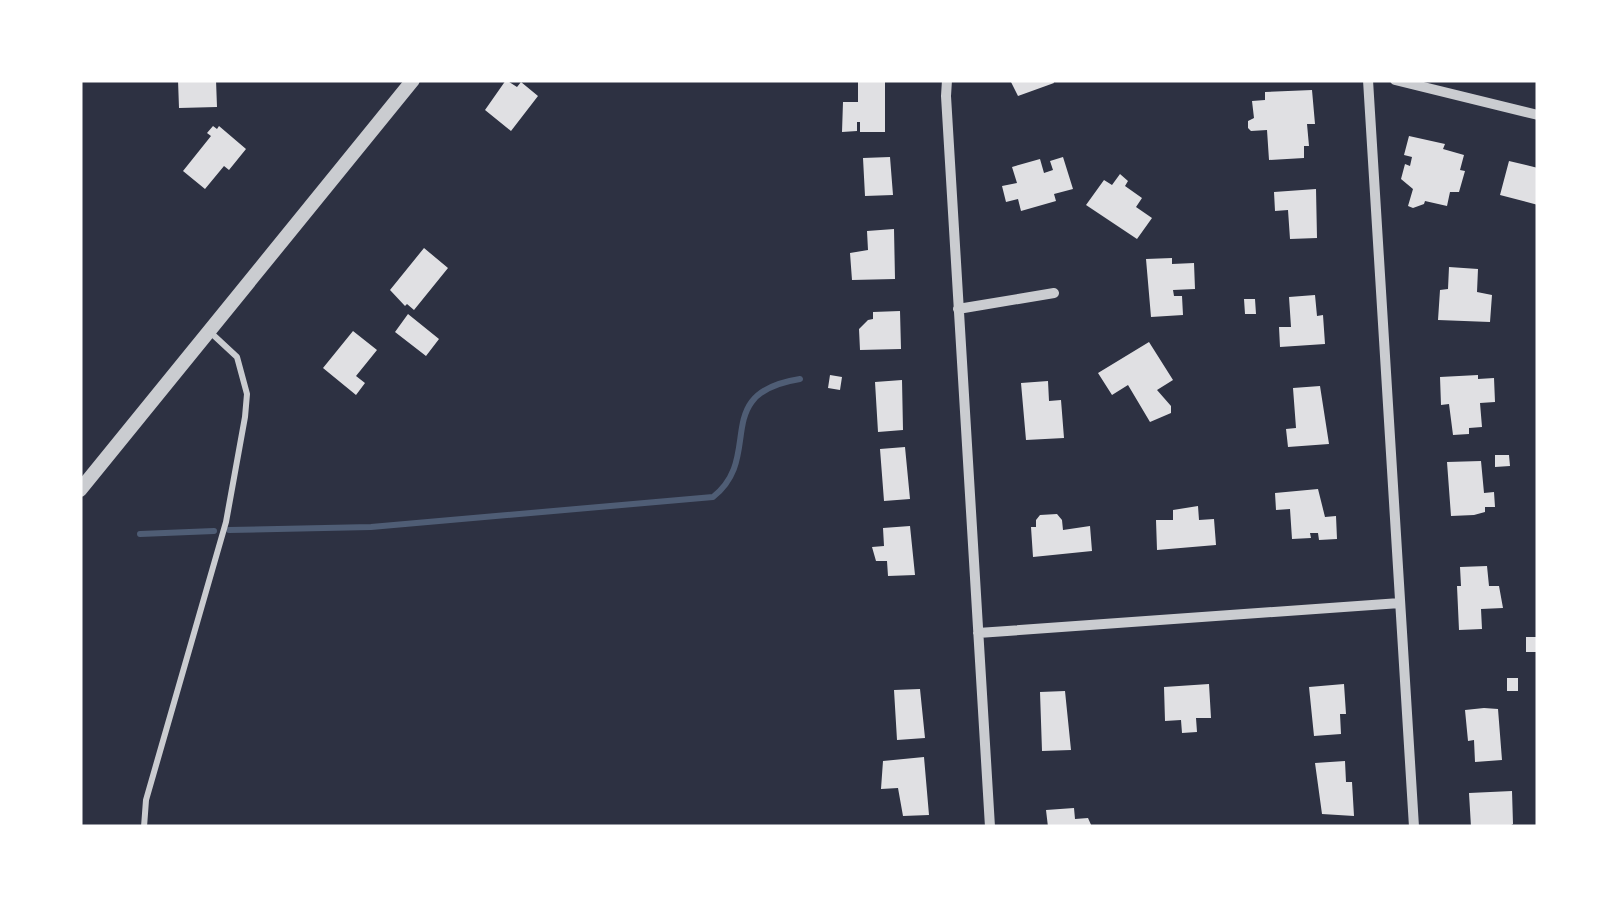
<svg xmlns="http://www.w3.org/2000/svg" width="1618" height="907" viewBox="0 0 1618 907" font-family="'Crimson Pro',serif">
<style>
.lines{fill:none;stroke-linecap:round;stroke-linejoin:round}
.stream{stroke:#4f5d75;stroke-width:6}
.building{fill:#e0e0e3}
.service{stroke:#caccd0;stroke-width:6}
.minor{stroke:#caccd0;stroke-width:10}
.tertiary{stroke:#caccd0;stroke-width:14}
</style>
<rect width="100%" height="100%" fill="#2d3142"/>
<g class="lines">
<!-- stream -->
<path class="stream" d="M 229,530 L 371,527 L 713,497 C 765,456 709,393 800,379
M 140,534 L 214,531"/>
</g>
<!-- building -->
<path class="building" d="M 178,80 L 216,80 L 217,107 L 179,108 Z
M 506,80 L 517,87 L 521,82 L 538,96 L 511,131 L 485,110 Z
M 1010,80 L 1053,80 L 1054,83 L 1018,96 Z
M 858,82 L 885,82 L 885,132 L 860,132 L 860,122 L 857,122 L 857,131 L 842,132 L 843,102 L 858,102 Z
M 1312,90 L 1315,124 L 1307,124 L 1309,146 L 1304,146 L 1304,158 L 1269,160 L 1267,130 L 1251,131 L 1248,128 L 1248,121 L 1254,118 L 1252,101 L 1265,100 L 1265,92 Z
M 213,126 L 217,129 L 219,126 L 246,149 L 229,170 L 224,166 L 205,189 L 183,171 L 211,136 L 207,133 Z
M 1409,136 L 1445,144 L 1443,149 L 1464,155 L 1460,170 L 1465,171 L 1459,192 L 1450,192 L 1447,206 L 1425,201 L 1424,204 L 1413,208 L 1408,206 L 1413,189 L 1401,179 L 1405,164 L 1410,166 L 1412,157 L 1404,155 Z
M 890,157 L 893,195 L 865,196 L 863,158 Z
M 1063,157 L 1073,189 L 1054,194 L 1056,201 L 1021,211 L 1018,199 L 1006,202 L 1002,186 L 1017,183 L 1012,167 L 1040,159 L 1044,173 L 1053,170 L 1050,161 Z
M 1509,161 L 1538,168 L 1538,205 L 1500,195 Z
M 1120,174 L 1128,181 L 1125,186 L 1142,198 L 1136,207 L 1152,218 L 1137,239 L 1086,205 L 1104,180 L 1112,185 Z
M 1316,189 L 1317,238 L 1290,239 L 1288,210 L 1275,211 L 1274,192 Z
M 894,229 L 895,279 L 852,280 L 850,253 L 868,250 L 867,231 Z
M 424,248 L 448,268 L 414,310 L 407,304 L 405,306 L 390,290 Z
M 1172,258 L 1172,264 L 1194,263 L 1195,289 L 1173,290 L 1174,296 L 1182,296 L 1183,315 L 1151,317 L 1146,259 Z
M 1449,267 L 1478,269 L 1477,292 L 1492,295 L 1490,322 L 1438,320 L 1440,290 L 1448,289 Z
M 1315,295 L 1317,316 L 1323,315 L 1325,344 L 1280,347 L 1279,327 L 1291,327 L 1289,297 Z
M 1244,299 L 1255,299 L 1256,314 L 1245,314 Z
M 900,311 L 901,349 L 860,350 L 859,329 L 868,320 L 873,319 L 873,312 Z
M 408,314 L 439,339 L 426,356 L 395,332 Z
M 353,331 L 377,350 L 356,376 L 365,383 L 356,395 L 323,368 Z
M 1149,342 L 1173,380 L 1157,390 L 1171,406 L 1171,413 L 1150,422 L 1128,385 L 1112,395 L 1098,373 Z
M 830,375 L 842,377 L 840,390 L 828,388 Z
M 1478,375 L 1478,379 L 1494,378 L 1495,402 L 1480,403 L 1482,427 L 1469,428 L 1469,434 L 1453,435 L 1449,404 L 1441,405 L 1440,377 Z
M 902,380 L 903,430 L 878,432 L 875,382 Z
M 1048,381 L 1049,401 L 1061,400 L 1064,438 L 1026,440 L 1021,383 Z
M 1320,386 L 1329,444 L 1288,447 L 1286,429 L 1296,428 L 1293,388 Z
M 905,447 L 910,499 L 884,501 L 880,449 Z
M 1495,455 L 1509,455 L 1510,466 L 1495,467 Z
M 1481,461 L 1484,493 L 1494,492 L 1495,507 L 1485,507 L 1485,512 L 1474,515 L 1451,516 L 1447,462 Z
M 1318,489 L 1325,517 L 1336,516 L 1337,539 L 1319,540 L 1318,533 L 1310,533 L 1311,538 L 1292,539 L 1290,509 L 1276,510 L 1275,493 Z
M 1198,506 L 1199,520 L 1214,519 L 1216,545 L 1157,550 L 1156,520 L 1173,520 L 1173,510 Z
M 1057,514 L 1062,520 L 1063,530 L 1090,526 L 1092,551 L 1033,557 L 1031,527 L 1036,527 L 1036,520 L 1040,515 Z
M 910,526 L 915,575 L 888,576 L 887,561 L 876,561 L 872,547 L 884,546 L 883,528 Z
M 1487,566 L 1489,586 L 1499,586 L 1503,608 L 1481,609 L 1482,629 L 1459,630 L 1457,586 L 1461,586 L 1460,567 Z
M 1526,637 L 1538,637 L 1538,652 L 1526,652 Z
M 1507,678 L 1518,678 L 1518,691 L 1507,691 Z
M 1209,684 L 1211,718 L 1196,718 L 1197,732 L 1182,733 L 1181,720 L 1165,721 L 1164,687 Z
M 1344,684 L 1346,714 L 1340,714 L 1341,734 L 1314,736 L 1309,687 Z
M 920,689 L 925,738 L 897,740 L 894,690 Z
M 1065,691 L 1071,750 L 1042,751 L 1040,692 Z
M 1484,708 L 1498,709 L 1502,760 L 1475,762 L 1474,740 L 1468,741 L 1465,710 Z
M 924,757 L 929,815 L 903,816 L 898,788 L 881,789 L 883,761 Z
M 1345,761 L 1346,782 L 1352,782 L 1354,816 L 1322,814 L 1315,763 Z
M 1512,791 L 1513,824 L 1508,827 L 1471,827 L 1469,793 Z
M 1074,808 L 1075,819 L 1088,818 L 1092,827 L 1048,827 L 1046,810 Z"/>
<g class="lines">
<!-- service -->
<path class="service" d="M 144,827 L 146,800 L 226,522 L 245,417 L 247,394 L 237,357 L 209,331"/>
<!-- minor -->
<path class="minor" d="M 947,80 L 946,96 L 990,827
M 1368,80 L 1414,827
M 1395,80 L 1538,115
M 958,309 L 1054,293
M 978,633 L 1400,603"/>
<!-- tertiary -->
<path class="tertiary" d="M 80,490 L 413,80"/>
</g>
<!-- border -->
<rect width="1618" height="907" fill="none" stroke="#ffffff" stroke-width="165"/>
</svg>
